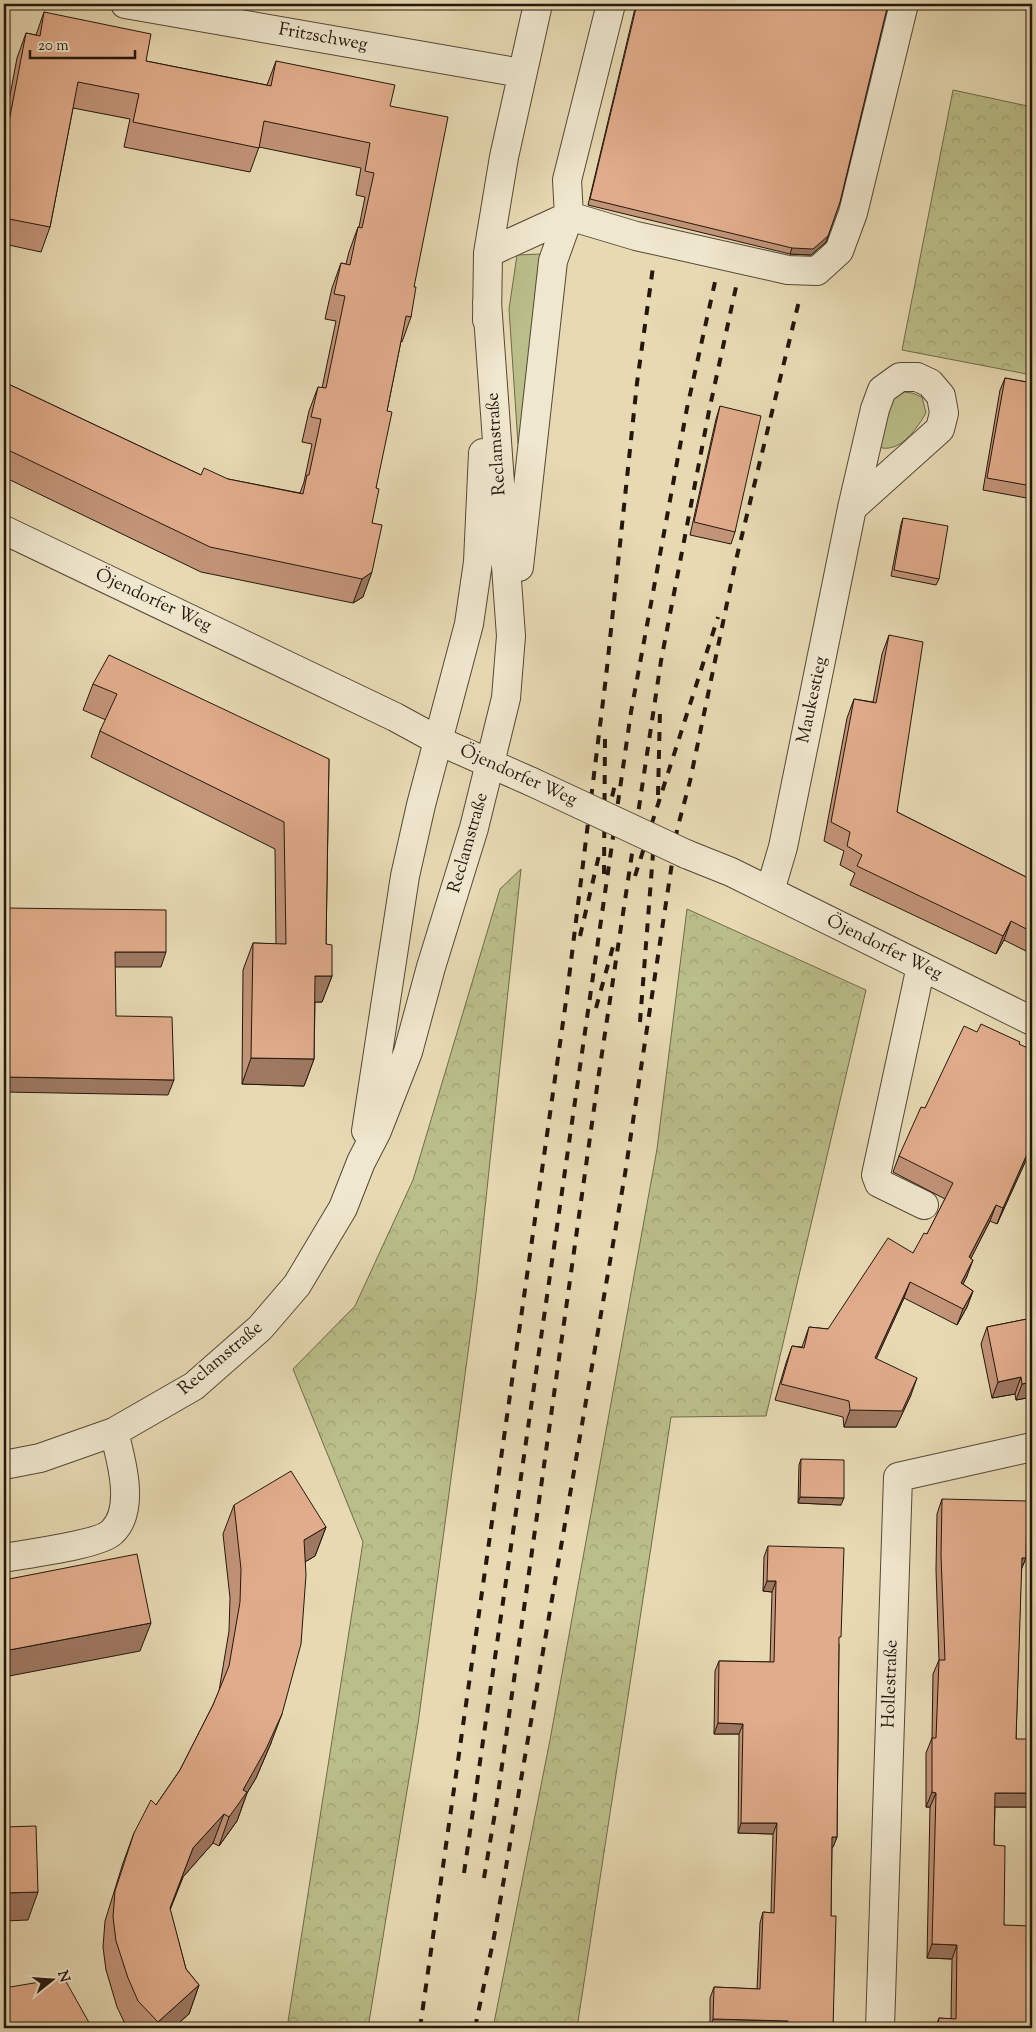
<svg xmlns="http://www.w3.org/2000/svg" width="1036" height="2032" viewBox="0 0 1036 2032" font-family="'Sorts Mill Goudy',serif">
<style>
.grass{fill:#babe89;stroke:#6f6a4c}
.park{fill:url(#park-crowns);stroke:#6f6a4c}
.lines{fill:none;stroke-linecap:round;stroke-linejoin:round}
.minor-casing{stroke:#554837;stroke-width:30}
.minor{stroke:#efe7ce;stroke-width:28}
.rail{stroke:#24170e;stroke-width:4;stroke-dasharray:9 9;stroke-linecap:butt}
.minor-bridge-casing{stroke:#554837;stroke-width:30;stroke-linecap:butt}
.minor-bridge{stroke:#efe7ce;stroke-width:28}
.wall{fill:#c29478;stroke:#24170e}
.shaded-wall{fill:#9e7861;stroke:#24170e}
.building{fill:#e1ac8b;stroke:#24170e}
.labels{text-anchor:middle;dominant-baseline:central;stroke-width:4;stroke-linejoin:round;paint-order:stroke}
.street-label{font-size:18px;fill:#24170e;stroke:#efe7ce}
</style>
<defs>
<pattern id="park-crowns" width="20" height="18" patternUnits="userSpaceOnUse" patternTransform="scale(1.25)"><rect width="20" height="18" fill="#babe89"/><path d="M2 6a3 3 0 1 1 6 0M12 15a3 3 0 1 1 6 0" fill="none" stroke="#a0a375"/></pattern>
</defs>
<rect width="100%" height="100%" fill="#e7dab3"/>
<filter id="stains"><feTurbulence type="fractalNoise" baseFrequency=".004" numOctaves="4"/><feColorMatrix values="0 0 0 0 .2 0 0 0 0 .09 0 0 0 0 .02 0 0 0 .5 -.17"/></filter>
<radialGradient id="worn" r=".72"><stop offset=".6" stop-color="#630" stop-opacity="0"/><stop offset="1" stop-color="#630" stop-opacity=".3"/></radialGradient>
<!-- grass -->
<path class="grass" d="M 542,254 L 526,443 L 518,444 L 509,309 L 517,255 Z
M 904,392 L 912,393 L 922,397 L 926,413 C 917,428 902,451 882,448 C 875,437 886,408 893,398 C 896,396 901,394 904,392 Z"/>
<!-- park -->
<path class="park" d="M 953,90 L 1032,107 L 1032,375 L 902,350 Z
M 521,869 L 476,1293 L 418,1724 L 368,2028 L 287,2028 L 363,1542 L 293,1369 L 355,1306 L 413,1180 L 500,889 Z
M 687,909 L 866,990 L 766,1416 L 671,1417 L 577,2028 L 493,2028 L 550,1740 L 657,1149 Z"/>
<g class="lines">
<defs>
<path id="minor" d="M 125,4 L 521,73
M 488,253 L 569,216 L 636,236 L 788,270 L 817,271 L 839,251 L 853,213 L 904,4
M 487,320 L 488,253 L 504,157 L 538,4
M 4,530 L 395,717 L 439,741 L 532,782
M 519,567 L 553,261 L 569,216 L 567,180 L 611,4
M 686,854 L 731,872 L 1032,1021
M 770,891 L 783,847 L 852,508 L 875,409 L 882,390 L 900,377 L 917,377 L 930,383 L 941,396 L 944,413 L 940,429 L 852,508
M 921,966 L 876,1175 L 879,1183 L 924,1205
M 366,1131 L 405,876 L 421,805 L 469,624 L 478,562 L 483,453
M 4,1465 L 40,1458 L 114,1432 L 194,1386 L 260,1328 L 297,1285 L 343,1208 L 361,1162 L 377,1131 L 408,1052 L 431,967 L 474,828 L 506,698 L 511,636 L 487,302
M 4,1558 C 25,1554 99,1545 112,1532 C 136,1510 121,1459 114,1432
M 880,2028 L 898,1477 L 1032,1447"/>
</defs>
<!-- minor casing -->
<use href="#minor" class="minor-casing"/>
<!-- minor -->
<use href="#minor" class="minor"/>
<!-- rail -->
<path class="rail" d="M 658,795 L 660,710
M 608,814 L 616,780
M 604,874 L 605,736
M 635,876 L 718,617
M 580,936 L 600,851
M 596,1008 L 614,943
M 640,1022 L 655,828
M 464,1873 L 631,712 L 687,408 L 715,282
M 484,1878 L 497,1801 L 599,1073 L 661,661 L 709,411 L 736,287
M 420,2028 L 567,994 L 606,677 L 637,383 L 653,267
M 475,2028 L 494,1937 L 625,1174 L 677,830 L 690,781 L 736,560 L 799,301"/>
<defs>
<path id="minor-bridge" d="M 532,782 L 686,854"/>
</defs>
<!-- minor-bridge casing -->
<use href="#minor-bridge" class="minor-bridge-casing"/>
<!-- minor-bridge -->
<use href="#minor-bridge" class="minor-bridge"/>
</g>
<!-- wall -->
<path class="wall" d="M 636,4 L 888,4 L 840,202 L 826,242 L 811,255 L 790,254 L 588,205 Z
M 44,12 L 146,61 L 267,85 L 276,61 L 390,106 L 414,287 L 411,317 L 402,342 L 401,341 L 387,411 L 376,488 L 363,597 L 353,603 L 201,572 L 4,477 L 4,382 L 201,475 L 228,479 L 300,493 L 304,482 L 312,444 L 302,442 L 309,411 L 318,387 L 322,388 L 336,321 L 325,319 L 332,288 L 341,263 L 346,264 L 349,252 L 358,227 L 359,227 L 365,197 L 356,195 L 361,168 L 259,147 L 250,172 L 124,147 L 130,119 L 73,108 L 50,227 L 41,252 L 4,244 L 4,127 L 17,58 L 26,33 L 36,35 Z
M 1005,378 L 1032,383 L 1032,499 L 983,490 L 1000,390 Z
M 720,406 L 735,532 L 731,544 L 690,535 L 716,419 Z
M 903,518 L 939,579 L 936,585 L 891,576 L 901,524 Z
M 889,635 L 897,812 L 1032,880 L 1032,954 L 1004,940 L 996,954 L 850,885 L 855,873 L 840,865 L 844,851 L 824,841 L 847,718 L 854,699 L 873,702 L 882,654 Z
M 93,684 L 329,759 L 326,944 L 332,976 L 322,1002 L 315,1002 L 314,1059 L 304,1086 L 242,1084 L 243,970 L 253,943 L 276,944 L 275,849 L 91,757 L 100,731 L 106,720 L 83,710 Z
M 977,1032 L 1019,1044 L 1032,1147 L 997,1224 L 990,1221 L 971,1258 L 967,1276 L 963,1284 L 973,1291 L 967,1307 L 957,1325 L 904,1298 L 876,1359 L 911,1395 L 896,1427 L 844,1427 L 843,1417 L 775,1400 L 786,1363 L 792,1346 L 802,1347 L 809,1327 L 828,1329 L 913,1253 L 927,1234 L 945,1199 L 893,1172 L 899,1156 L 925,1108 Z
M 1032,1318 L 1032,1397 L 1016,1400 L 1015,1394 L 992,1398 L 981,1344 L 987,1327 Z
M 801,1459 L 841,1505 L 798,1503 L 799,1465 Z
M 942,1499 L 1026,1558 L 1021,1570 L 1016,1739 L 1032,1807 L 995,1807 L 994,1845 L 1004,1925 L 1029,1982 L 1030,2028 L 935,2028 L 939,2018 L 951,2019 L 952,1959 L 927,1958 L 930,1807 L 926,1807 L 926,1753 L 932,1738 L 933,1674 L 939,1660 L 936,1570 L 937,1514 Z
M 234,1505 L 326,1527 L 315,1556 L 305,1562 L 271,1743 L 256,1778 L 247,1793 L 237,1821 L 219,1846 L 213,1843 L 183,1877 L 170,1910 L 186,1969 L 199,1985 L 189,2014 L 173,2028 L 127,2028 L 117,2007 L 106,1970 L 103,1947 L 105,1921 L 123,1863 L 134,1833 L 156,1805 L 180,1770 L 213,1705 L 219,1691 L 229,1631 L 230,1598 L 223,1534 Z
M 768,1546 L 839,1644 L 837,1837 L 833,1847 L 832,1847 L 831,1916 L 833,2028 L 710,2028 L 710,1998 L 714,1987 L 757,1989 L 760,1923 L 763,1912 L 771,1913 L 773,1834 L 738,1833 L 739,1734 L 714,1734 L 715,1671 L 719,1661 L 770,1662 L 772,1592 L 763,1591 L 764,1557 Z"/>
<!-- shaded-wall -->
<path class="shaded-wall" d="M 828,236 L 826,242 L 811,255 L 790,254 L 792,248 Z
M 372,572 L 363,597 L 353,603 L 362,579 Z
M 1011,921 L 1004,940 L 996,954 L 1003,936 Z
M 115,952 L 166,952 L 161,967 L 110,967 Z
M 315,976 L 332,976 L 322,1002 L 305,1002 Z
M 251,1058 L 314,1059 L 304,1086 L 242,1084 Z
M 4,1077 L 174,1080 L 168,1095 L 4,1092 Z
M 1032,1143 L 1032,1147 L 997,1224 L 1003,1208 Z
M 996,1205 L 990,1221 L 963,1274 L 969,1257 Z
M 973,1260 L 967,1276 L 955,1300 L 961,1283 Z
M 910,1282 L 904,1298 L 869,1375 L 875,1358 Z
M 973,1291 L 967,1307 L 957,1325 L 963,1309 Z
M 1021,1377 L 1015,1394 L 992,1398 L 998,1382 Z
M 917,1378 L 911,1395 L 896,1427 L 844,1427 L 850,1410 Z
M 1032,1382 L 1032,1397 L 1016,1400 L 1022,1384 Z
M 800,1497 L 844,1498 L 841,1505 L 798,1503 Z
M 326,1527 L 315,1556 L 293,1569 L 304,1540 Z
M 1022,1558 L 1026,1558 L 1020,1572 Z
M 767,1581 L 776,1581 L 772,1592 L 763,1591 Z
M 151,1623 L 140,1651 L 4,1677 L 4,1651 Z
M 282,1714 L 271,1743 L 256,1778 L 247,1793 L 237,1821 L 219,1846 L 229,1817 L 243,1790 Z
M 718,1723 L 743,1724 L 739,1734 L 714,1734 Z
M 932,1792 L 936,1793 L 930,1807 L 926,1807 Z
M 995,1793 L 1032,1793 L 1032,1807 L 990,1807 Z
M 224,1814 L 213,1843 L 183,1877 L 159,1937 L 193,1848 Z
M 741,1823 L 777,1823 L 773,1834 L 738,1833 Z
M 832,1837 L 837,1837 L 833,1847 L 828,1847 Z
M 38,1892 L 28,1920 L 4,1921 L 4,1893 Z
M 932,1944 L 957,1945 L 952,1959 L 927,1958 Z
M 199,1985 L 189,2014 L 173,2028 L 156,2028 L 158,2022 Z
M 713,2019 L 788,2021 L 785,2028 L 710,2028 Z
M 1019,2024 L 1032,2024 L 1030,2028 L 1017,2028 Z"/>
<!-- building -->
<path class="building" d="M 637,4 L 888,4 L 840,202 L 828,236 L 813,249 L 792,248 L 590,199 Z
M 44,12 L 151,34 L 146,61 L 271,86 L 276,61 L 395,85 L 390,106 L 448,117 L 414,287 L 416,287 L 411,317 L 406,316 L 387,411 L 392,412 L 376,488 L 379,489 L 372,523 L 382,525 L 372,572 L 362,579 L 210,547 L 4,448 L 4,382 L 201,475 L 204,468 L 228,479 L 303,494 L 307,475 L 309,475 L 321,419 L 311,417 L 318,387 L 326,388 L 345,296 L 334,294 L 341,263 L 350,265 L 358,227 L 362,228 L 374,173 L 365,171 L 370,143 L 264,121 L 259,148 L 133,122 L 139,94 L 78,82 L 50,227 L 4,218 L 4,131 L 7,132 L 26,33 L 40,36 Z
M 1005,378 L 1032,383 L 1032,486 L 987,478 Z
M 720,406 L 761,416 L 735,532 L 694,522 Z
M 903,518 L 948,526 L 939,579 L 894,570 Z
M 889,635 L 923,642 L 897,812 L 1032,880 L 1032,932 L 1011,921 L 1003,936 L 857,866 L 862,855 L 847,846 L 850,832 L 831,822 L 854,699 L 876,703 Z
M 109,655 L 329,759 L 326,944 L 332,945 L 332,976 L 315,976 L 314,1059 L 251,1058 L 253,943 L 286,944 L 284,822 L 100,731 L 117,694 L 93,684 Z
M 4,841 L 8,841 L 6,908 L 166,910 L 166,952 L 115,952 L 116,1016 L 172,1017 L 174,1080 L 4,1077 Z
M 981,1024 L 1020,1042 L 1019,1044 L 1032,1050 L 1032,1143 L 1003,1208 L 996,1205 L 969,1257 L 973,1260 L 961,1283 L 973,1291 L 963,1309 L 910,1282 L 875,1358 L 917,1378 L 902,1411 L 850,1410 L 849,1401 L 781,1384 L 792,1346 L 804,1348 L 809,1327 L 828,1329 L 888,1238 L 913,1253 L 924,1233 L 927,1234 L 953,1183 L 899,1156 L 921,1107 L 925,1108 L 964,1026 L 977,1032 Z
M 1032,1318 L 1032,1382 L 1022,1384 L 1021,1377 L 998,1382 L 987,1327 Z
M 801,1459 L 844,1460 L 844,1498 L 800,1497 Z
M 291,1471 L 326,1527 L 304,1540 L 306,1575 L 301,1644 L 282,1714 L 266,1749 L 243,1790 L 247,1792 L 229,1817 L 224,1814 L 193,1848 L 170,1908 L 186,1969 L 199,1985 L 158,2022 L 138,2001 L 128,1978 L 116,1941 L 113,1917 L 115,1891 L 134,1833 L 151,1800 L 156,1805 L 180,1770 L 213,1705 L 229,1666 L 240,1602 L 241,1569 L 234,1505 Z
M 942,1499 L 1027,1501 L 1026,1558 L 1022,1558 L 1016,1739 L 1032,1739 L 1032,1793 L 995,1793 L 994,1845 L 1005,1846 L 1004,1925 L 1031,1926 L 1029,1982 L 1032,1982 L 1032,2024 L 1019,2024 L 1019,2028 L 938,2028 L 939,2018 L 956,2019 L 957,1945 L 932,1944 L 936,1793 L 932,1792 L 932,1738 L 936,1738 L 939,1660 L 945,1660 L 941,1556 Z
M 768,1546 L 844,1548 L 841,1637 L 839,1637 L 837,1837 L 832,1837 L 831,1916 L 836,1916 L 833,2028 L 787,2028 L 788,2021 L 713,2019 L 714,1987 L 760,1989 L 763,1912 L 774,1913 L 777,1823 L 741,1823 L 743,1724 L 718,1723 L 719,1661 L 774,1662 L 776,1581 L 767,1581 Z
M 137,1554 L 151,1623 L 4,1651 L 4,1580 Z
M 36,1826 L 38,1892 L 4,1893 L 4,1827 Z
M 64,1978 L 92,2028 L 4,2028 L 4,1988 Z"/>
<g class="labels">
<!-- street labels -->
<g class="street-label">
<text transform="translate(323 38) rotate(10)">Fritzschweg</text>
<text transform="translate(497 444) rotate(-94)">Reclamstraße</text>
<text transform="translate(153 601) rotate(25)">Öjendorfer Weg</text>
<text transform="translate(813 700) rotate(-78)">Maukestieg</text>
<text transform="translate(518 776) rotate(24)">Öjendorfer Weg</text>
<text transform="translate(469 843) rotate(-74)">Reclamstraße</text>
<text transform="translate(884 948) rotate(26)">Öjendorfer Weg</text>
<text transform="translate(221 1359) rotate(-40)">Reclamstraße</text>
<text transform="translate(891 1684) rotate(-88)">Hollestraße</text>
</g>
</g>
<!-- margin -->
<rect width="1036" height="2032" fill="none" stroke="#e7dab3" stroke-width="20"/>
<rect x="5" y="5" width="1026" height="2022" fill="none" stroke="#24170e" stroke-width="2.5"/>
<rect x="10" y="10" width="1016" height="2012" fill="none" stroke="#24170e"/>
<!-- north arrow -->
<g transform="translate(52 1980) rotate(73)" stroke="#efe7ce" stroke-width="4" paint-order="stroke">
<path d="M0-4L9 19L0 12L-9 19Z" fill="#24170e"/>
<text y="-8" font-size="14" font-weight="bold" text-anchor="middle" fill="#24170e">N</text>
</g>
<!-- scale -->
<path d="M30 50v8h105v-8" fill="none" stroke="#24170e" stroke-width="2.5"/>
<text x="38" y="50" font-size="15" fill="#24170e" stroke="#efe7ce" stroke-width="4" paint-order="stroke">20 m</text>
<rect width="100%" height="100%" filter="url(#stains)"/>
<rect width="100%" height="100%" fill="url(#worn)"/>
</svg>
